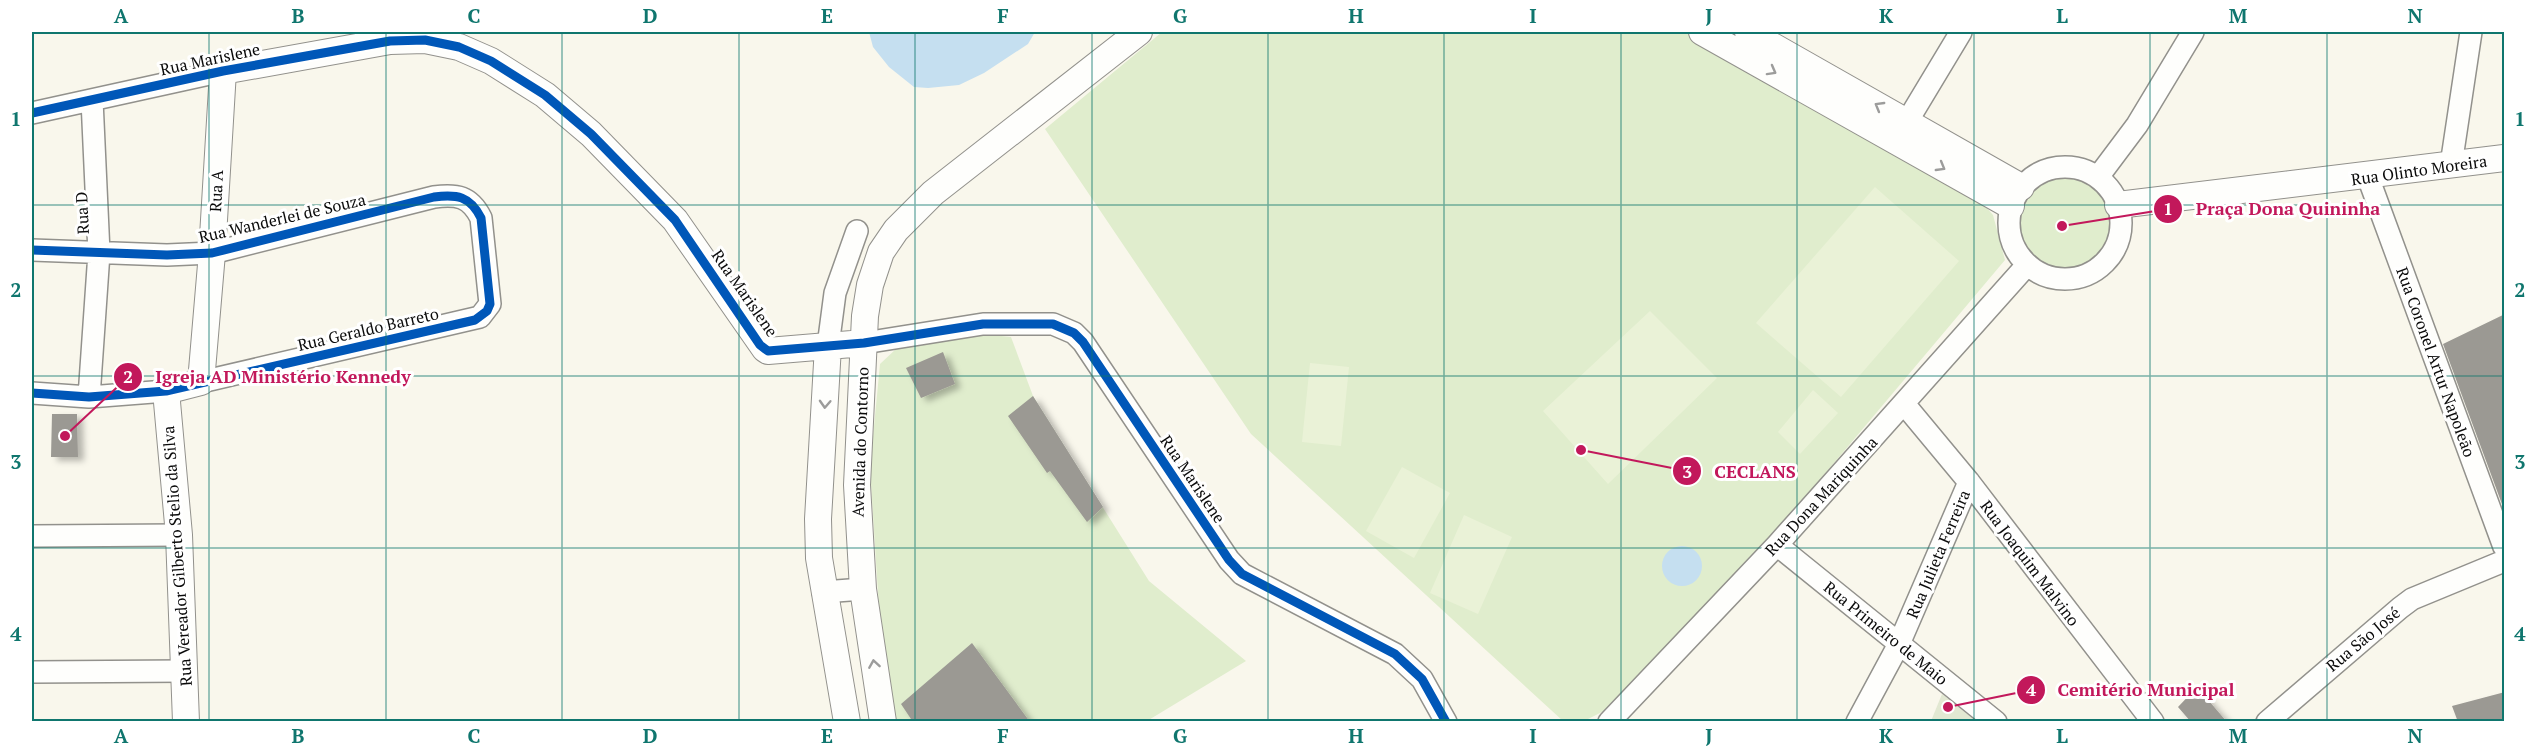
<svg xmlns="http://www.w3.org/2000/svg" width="2536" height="753" viewBox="0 0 2536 753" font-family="'PT Serif',serif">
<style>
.green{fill:#e0edcd}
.cemetery{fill:#e2e8d2}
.pitch{fill:#eaf2d7}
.water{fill:#c5dff0}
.building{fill:#9b9993;filter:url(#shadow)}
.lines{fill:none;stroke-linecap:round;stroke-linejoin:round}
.minor-casing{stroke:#92918c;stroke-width:24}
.tertiary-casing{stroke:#92918c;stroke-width:28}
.minor{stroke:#fefefc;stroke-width:21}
.tertiary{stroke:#fefefc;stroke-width:26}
.cycleway-casing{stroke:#fff;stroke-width:13}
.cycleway{stroke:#0057b8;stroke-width:9}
.oneway{stroke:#9c9c9b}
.grid{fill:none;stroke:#0f766e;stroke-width:1.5;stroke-opacity:0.55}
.labels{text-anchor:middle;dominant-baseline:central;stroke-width:6;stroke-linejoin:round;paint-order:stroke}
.street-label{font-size:16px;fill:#0a0a0a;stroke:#fff}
.leader{fill:none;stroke:#c2185b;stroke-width:2}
.callout-dot{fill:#c2185b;stroke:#fff;stroke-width:2}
.mark-label{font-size:18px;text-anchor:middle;font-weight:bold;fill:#fff}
.callout-label{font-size:18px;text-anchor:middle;font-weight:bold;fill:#c2185b;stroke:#fff;stroke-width:6;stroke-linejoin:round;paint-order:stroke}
.neatline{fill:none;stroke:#0f766e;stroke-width:2}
.grid-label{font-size:20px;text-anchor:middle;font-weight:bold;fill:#0f766e}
</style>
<defs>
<filter id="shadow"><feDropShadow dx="6" dy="4" stdDeviation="3" flood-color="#0004"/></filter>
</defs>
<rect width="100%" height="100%" fill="#f9f7ec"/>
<!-- green -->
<path class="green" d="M 1162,32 L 1691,32 L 1972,191 L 1993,215 L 2005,260 L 1786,520 L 1610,708 L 1584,721 L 1563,721 L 1251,434 L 1045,129 Z
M2014 223a48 48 0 1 1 96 0a48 48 0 1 1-96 0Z
M 983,334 L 1011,337 L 1033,396 L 1149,581 L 1246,661 L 1147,721 L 894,721 L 880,624 L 870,468 L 880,364 L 897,348 Z"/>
<!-- cemetery -->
<path class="cemetery" d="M 1942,694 L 1975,720 L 1977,721 L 1931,721 Z"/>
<!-- pitch -->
<path class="pitch" d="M 1875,187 L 1959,261 L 1841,397 L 1756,323 Z
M 1650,311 L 1717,378 L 1608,484 L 1543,411 Z
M 1310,363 L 1349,367 L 1341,446 L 1302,442 Z
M 1813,390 L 1838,413 L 1800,454 L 1778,432 Z
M 1402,467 L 1450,493 L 1414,558 L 1366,531 Z
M 1464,515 L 1512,537 L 1478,614 L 1430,593 Z"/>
<!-- water -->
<path class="water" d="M 869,32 L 1035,32 L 1028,44 L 984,73 L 959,85 L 928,88 L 914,87 L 889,67 L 873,47 Z
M1662 566a20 20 0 1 1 40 0a20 20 0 1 1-40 0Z"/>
<!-- building -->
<path class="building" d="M 2505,314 L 2505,506 L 2503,507 L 2443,344 Z
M 943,352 L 955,384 L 921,398 L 906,368 Z
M 1033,396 L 1103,507 L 1087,522 L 1050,471 L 1047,473 L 1008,416 Z
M 52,414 L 77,414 L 78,457 L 51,457 Z
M 972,643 L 1030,722 L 913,722 L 901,704 Z
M 2197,687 L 2227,722 L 2191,722 L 2178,707 Z
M 2505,692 L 2505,722 L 2458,722 L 2452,706 Z"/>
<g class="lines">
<defs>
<path id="minor" d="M 32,113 L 223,71
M 1899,135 L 1961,32
M 2451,165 L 2471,32
M2009 223a56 56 0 1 1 112 0a56 56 0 1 1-112 0Z
M 2098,177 L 2137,125 L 2193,32
M 2368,177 L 2504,547
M 32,250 L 167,255 L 212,253 L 434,197 C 457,194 470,196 481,218 L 490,304 L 480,317 L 201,382
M 864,343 L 983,324 L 1053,324 L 1074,333 L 1083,342 L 1229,560 L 1242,574 L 1395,654 L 1422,679 L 1446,722
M 828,346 L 835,293 L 857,231
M 32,393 L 89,397 L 166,391
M 89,397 L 99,253 L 92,100
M 1905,405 L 1969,482 L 2153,722
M 32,536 L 179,535
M 1777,545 L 1996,722
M 823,592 L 863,589
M 32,672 L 186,671
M 1609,722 L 1777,545 L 2027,265
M 1857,722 L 1899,644 L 1969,482
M 2267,722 L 2400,608 L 2412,599 L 2504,561"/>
<path id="tertiary" d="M 1702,32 L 2011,206
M 1748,32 L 2021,187
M 2118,205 L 2504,158
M 828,346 L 818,519 L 819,558 L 847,722
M 186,722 L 179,535 L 166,391 L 201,382 L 212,253 L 223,71 L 390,41 L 425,40 L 459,47 L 491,61 L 545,95 L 591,134 L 675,220 L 765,349 L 768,351 L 864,343
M 883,722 L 863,589 L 857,485 L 865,316 L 870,285 L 881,252 L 896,230 L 933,193 L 1139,32"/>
</defs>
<!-- minor casing -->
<use href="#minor" class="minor-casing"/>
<!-- tertiary casing -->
<use href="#tertiary" class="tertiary-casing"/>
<!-- minor -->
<use href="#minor" class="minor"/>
<!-- tertiary -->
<use href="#tertiary" class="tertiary"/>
<defs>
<path id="cycleway" d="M 32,113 L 223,71 L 390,41 L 425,40 L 459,47 L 491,61 L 545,95 L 591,134 L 675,220 L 760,345 L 768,351 L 864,343 L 983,324 L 1053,324 L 1074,333 L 1083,342 L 1229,560 L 1242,574 L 1395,654 L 1422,679 L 1446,722
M 32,250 L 167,255 L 212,253 L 434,197 C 457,194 470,196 481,218 L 490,304 L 487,311 L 475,320 L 166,391 L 89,397 L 32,393"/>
</defs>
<!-- cycleway casing -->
<use href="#cycleway" class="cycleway-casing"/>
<!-- cycleway -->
<use href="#cycleway" class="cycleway"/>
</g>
<!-- one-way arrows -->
<defs><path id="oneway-chevron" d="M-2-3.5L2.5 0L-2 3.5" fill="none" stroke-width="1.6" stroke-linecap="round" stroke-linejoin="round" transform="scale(1.5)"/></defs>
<g class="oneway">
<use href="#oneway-chevron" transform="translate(1772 71) rotate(29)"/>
<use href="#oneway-chevron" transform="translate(1879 106) rotate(-150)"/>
<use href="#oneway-chevron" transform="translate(1941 167) rotate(30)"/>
<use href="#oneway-chevron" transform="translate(825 404) rotate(93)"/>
<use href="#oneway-chevron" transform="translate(874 664) rotate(-99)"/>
</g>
<!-- grid -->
<path class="grid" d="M 209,32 L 209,722M 386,32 L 386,722M 562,32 L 562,722M 739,32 L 739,722M 915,32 L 915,722M 1092,32 L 1092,722M 1268,32 L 1268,722M 1444,32 L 1444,722M 1621,32 L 1621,722M 1797,32 L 1797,722M 1974,32 L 1974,722M 2150,32 L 2150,722M 2327,32 L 2327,722M 32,205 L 2504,205M 32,376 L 2504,376M 32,548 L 2504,548"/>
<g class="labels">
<!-- street labels -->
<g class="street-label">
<text transform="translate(210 59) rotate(-12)">Rua Marislene</text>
<text transform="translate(2419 170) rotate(-8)">Rua Olinto Moreira</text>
<text transform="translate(216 191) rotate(-87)">Rua A</text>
<text transform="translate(82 213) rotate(-93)">Rua D</text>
<text transform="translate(282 218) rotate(-13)">Rua Wanderlei de Souza</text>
<text transform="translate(745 293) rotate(55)">Rua Marislene</text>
<text transform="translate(368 329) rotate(-13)">Rua Geraldo Barreto</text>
<text transform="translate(2436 362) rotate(70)">Rua Coronel Artur Napoleão</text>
<text transform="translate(860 442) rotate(-88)">Avenida do Contorno</text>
<text transform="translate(1193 479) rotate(56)">Rua Marislene</text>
<text transform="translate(1821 496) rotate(-47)">Rua Dona Mariquinha</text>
<text transform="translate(1938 554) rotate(-67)">Rua Julieta Ferreira</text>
<text transform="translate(177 556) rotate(-94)">Rua Vereador Gilberto Stelio da Silva</text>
<text transform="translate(2030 563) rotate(53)">Rua Joaquim Malvino</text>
<text transform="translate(1886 633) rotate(39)">Rua Primeiro de Maio</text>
<text transform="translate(2363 639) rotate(-40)">Rua São José</text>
</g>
</g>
<!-- callouts -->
<path class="leader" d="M2062 226L2168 209M65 436L128 377M1581 450L1687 471M1948 707L2031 690"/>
<g class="callout-dot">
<circle cx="2062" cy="226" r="6"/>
<circle cx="65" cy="436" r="6"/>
<circle cx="1581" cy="450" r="6"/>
<circle cx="1948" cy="707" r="6"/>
<circle cx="2168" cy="209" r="15"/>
<circle cx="128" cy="377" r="15"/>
<circle cx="1687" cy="471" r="15"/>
<circle cx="2031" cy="690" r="15"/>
</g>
<g class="mark-label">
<text x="2168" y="215">1</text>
<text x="128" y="383">2</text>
<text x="1687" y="478">3</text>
<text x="2031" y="696">4</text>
</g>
<g class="callout-label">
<text x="2288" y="215">Praça Dona Quininha</text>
<text x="283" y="383">Igreja AD Ministério Kennedy</text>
<text x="1755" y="478">CECLANS</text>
<text x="2146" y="696">Cemitério Municipal</text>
</g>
<!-- border -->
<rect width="2536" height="753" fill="none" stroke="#ffffff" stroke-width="66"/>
<rect x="33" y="33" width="2470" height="687" class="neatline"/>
<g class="grid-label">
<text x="121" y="23">A</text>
<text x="298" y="23">B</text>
<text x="474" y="23">C</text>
<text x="650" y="23">D</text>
<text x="827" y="23">E</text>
<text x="1003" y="23">F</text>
<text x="1180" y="23">G</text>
<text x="1356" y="23">H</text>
<text x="1533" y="23">I</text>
<text x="1709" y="23">J</text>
<text x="1886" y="23">K</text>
<text x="2062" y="23">L</text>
<text x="2238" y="23">M</text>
<text x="2415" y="23">N</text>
<text x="16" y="126">1</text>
<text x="2520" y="126">1</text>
<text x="16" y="297">2</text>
<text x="2520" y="297">2</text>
<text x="16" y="469">3</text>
<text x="2520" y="469">3</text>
<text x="16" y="641">4</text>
<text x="2520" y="641">4</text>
<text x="121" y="743">A</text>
<text x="298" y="743">B</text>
<text x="474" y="743">C</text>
<text x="650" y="743">D</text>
<text x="827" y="743">E</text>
<text x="1003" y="743">F</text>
<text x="1180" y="743">G</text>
<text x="1356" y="743">H</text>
<text x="1533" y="743">I</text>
<text x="1709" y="743">J</text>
<text x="1886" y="743">K</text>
<text x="2062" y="743">L</text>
<text x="2238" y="743">M</text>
<text x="2415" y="743">N</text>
</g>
</svg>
